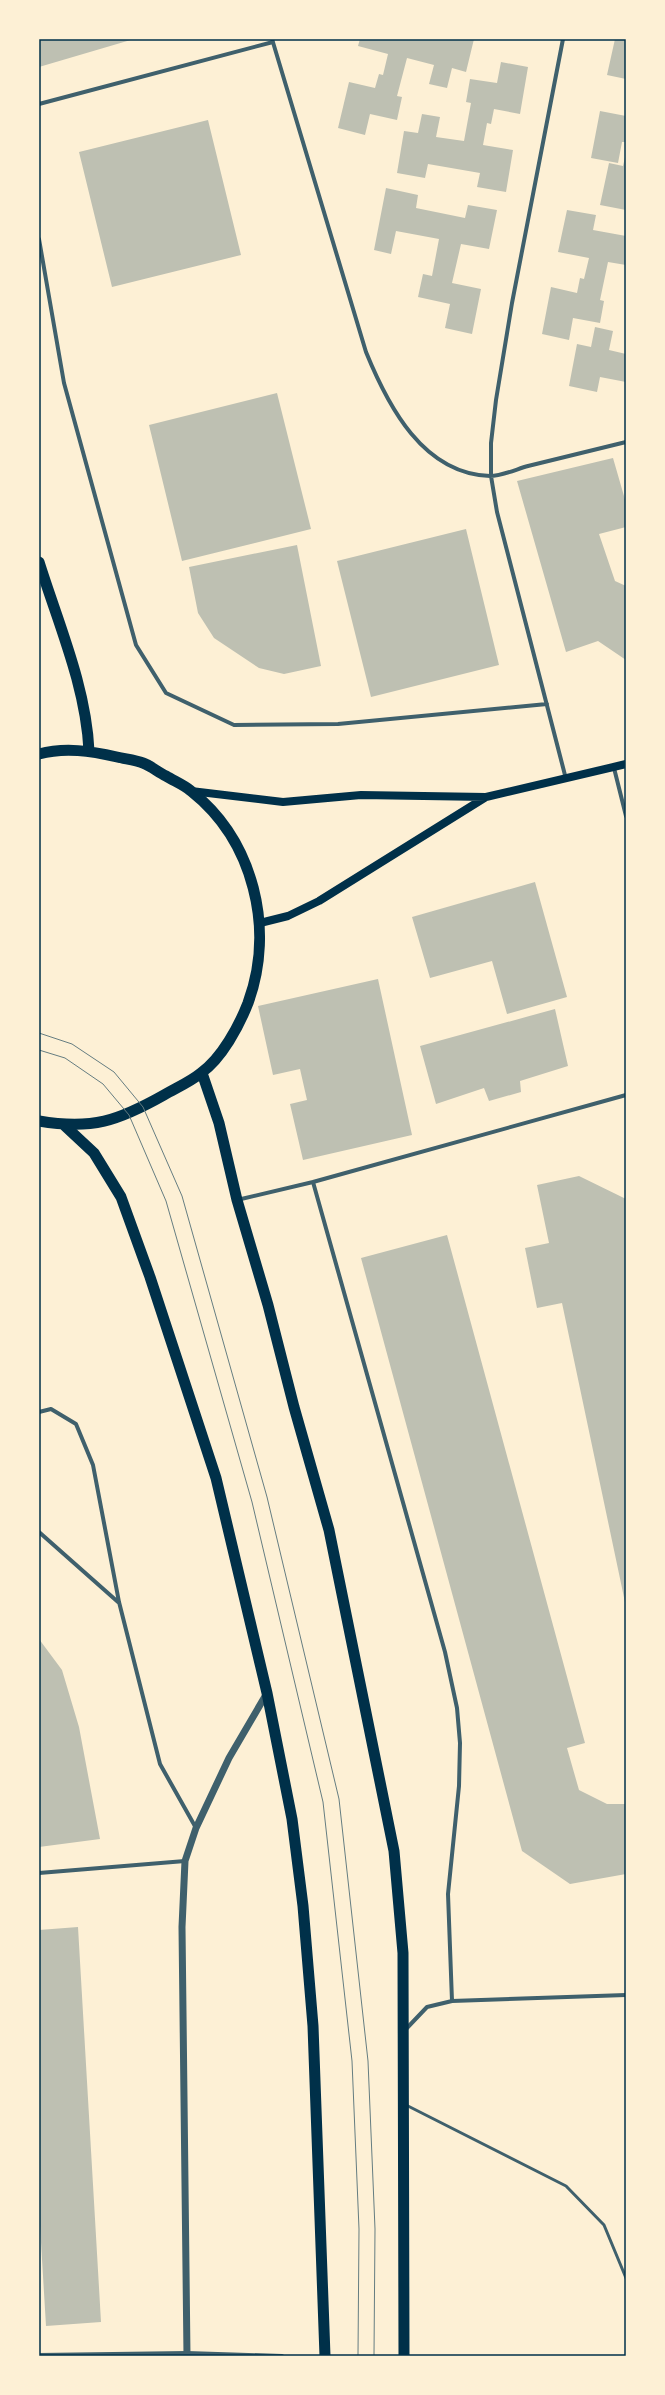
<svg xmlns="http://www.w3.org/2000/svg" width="665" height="2395" viewBox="0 0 665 2395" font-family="'Golos Text',sans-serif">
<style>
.building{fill:#bec0b2}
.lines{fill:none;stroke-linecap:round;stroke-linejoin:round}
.service{stroke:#3f606c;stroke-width:3}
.minor{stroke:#3f606c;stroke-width:4}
.tertiary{stroke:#3f606c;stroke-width:7}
.secondary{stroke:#003049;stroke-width:8}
.trunk{stroke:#003049;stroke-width:11}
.tram{stroke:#657d81;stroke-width:1}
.neatline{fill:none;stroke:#003049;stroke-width:1.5}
</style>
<rect width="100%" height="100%" fill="#fdf0d5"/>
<!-- building -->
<path class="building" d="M 39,39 L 134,39 L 39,67 Z
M 360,39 L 474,39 L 466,72 L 452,68 L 447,88 L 429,84 L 434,65 L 407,58 L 397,96 L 402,97 L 397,120 L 370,114 L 365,135 L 338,128 L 349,82 L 375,88 L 379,74 L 383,75 L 388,54 L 358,46 Z
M 615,39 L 626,39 L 626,79 L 607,75 Z
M 501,62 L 528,67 L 520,114 L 494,109 L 491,124 L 487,123 L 483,145 L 513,150 L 506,192 L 477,187 L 480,173 L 428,164 L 425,178 L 397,173 L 404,131 L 418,133 L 422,114 L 440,117 L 436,137 L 464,141 L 471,103 L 466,102 L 470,79 L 497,83 Z
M 600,111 L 626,116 L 626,142 L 622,142 L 618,163 L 591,158 Z
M 208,120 L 241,255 L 112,287 L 79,152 Z
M 626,153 L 626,210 L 600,205 L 609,163 L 623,166 Z
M 386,188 L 418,195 L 416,208 L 465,218 L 468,205 L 497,210 L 489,249 L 461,244 L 452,283 L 481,289 L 472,334 L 445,328 L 450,304 L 418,297 L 423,274 L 432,276 L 439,239 L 396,231 L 391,254 L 374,250 Z
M 567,210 L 596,215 L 593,230 L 626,236 L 626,265 L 608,262 L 600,300 L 604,301 L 600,323 L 573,318 L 569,340 L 542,334 L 551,287 L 577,293 L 580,278 L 584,279 L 589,258 L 558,252 Z
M 595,327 L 613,331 L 609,350 L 626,354 L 626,382 L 600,377 L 597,392 L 569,386 L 577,344 L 591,347 Z
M 277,393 L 311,529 L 182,561 L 149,425 Z
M 613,458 L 626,503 L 626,527 L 599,534 L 615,581 L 626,586 L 626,660 L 598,641 L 566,652 L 517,481 Z
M 466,529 L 499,665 L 371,697 L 337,561 Z
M 297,545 L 321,666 L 284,674 L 259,668 L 214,638 L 198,613 L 189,567 Z
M 535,882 L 567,997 L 507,1014 L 492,961 L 430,978 L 412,917 Z
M 378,979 L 412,1135 L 303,1160 L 290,1104 L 307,1100 L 300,1069 L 273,1075 L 258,1006 Z
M 555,1009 L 568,1066 L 520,1081 L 521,1092 L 489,1101 L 484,1088 L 436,1104 L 420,1046 Z
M 579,1176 L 626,1199 L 626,1607 L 562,1303 L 537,1308 L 525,1248 L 549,1243 L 537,1185 Z
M 447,1235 L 585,1743 L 567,1748 L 579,1790 L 607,1804 L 626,1804 L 626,1874 L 570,1884 L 522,1851 L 361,1258 Z
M 39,1639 L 62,1670 L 79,1727 L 100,1839 L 39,1847 Z
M 78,1927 L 101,2322 L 46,2326 L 39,2209 L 39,1930 Z"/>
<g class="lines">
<!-- service -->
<path class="service" d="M 406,2105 L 566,2186 L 604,2225 L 626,2278"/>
<!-- minor -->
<path class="minor" d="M 272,39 L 366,352 C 388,406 423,474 490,476 C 502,476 517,469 528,466 C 561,458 593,450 626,442
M 563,39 L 512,303 L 496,400 L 491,443 L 491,476 L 497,512 L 566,779
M 39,104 L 273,42
M 39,239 L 64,383 L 136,645 L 166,693 L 234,725 L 338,724 L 547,704
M 614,768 L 626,816
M 313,1182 L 445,1652 L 457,1708 L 460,1743 L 459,1786 L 448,1894 L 452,2001
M 237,1200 L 313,1182 L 626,1095
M 39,1412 L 51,1409 L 76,1424 L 93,1465 L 119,1602 L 160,1764 L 196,1828
M 39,1532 L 118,1602
M 39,1873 L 185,1861
M 407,2028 L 427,2007 L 452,2001 L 626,1995
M 39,2355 L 187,2353 L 282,2356"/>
<!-- tertiary -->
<path class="tertiary" d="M 187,2356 L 182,1927 L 185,1861 L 196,1828 L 229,1758 L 267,1693"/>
<!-- secondary -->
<path class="secondary" d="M 191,791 L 283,802 L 361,795 L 486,797 L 626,764
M 260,923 L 288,916 L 319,901 L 486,797"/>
<!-- trunk -->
<path class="trunk" d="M 39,562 C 58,623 86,686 89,751
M 39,754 C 65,747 91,751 117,757 C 125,759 135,760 143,763 C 151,766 158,772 166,776 C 174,781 184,785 191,791 C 254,841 275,929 248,1003 C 239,1026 222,1058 201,1073 C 190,1082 176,1088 164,1095 C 118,1121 92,1130 39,1121
M 202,1073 L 219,1123 L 237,1200 L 268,1305 L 294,1407 L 329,1530 L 394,1851 L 403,1953 L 404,2356
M 64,1125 L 94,1153 L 121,1197 L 150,1277 L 216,1478 L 267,1693 L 292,1819 L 303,1906 L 313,2026 L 325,2356"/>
<!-- tram -->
<path class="tram" d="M 39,1033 L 72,1044 L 114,1072 L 143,1107 L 182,1196 L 267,1497 L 339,1799 L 368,2061 L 375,2229 L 374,2356
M 39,1050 L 65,1058 L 103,1084 L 129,1115 L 166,1201 L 252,1502 L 323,1802 L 352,2061 L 359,2229 L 358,2356"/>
</g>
<!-- border -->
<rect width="665" height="2395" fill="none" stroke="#fdf0d5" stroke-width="80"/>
<rect x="40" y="40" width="585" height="2315" class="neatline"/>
</svg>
